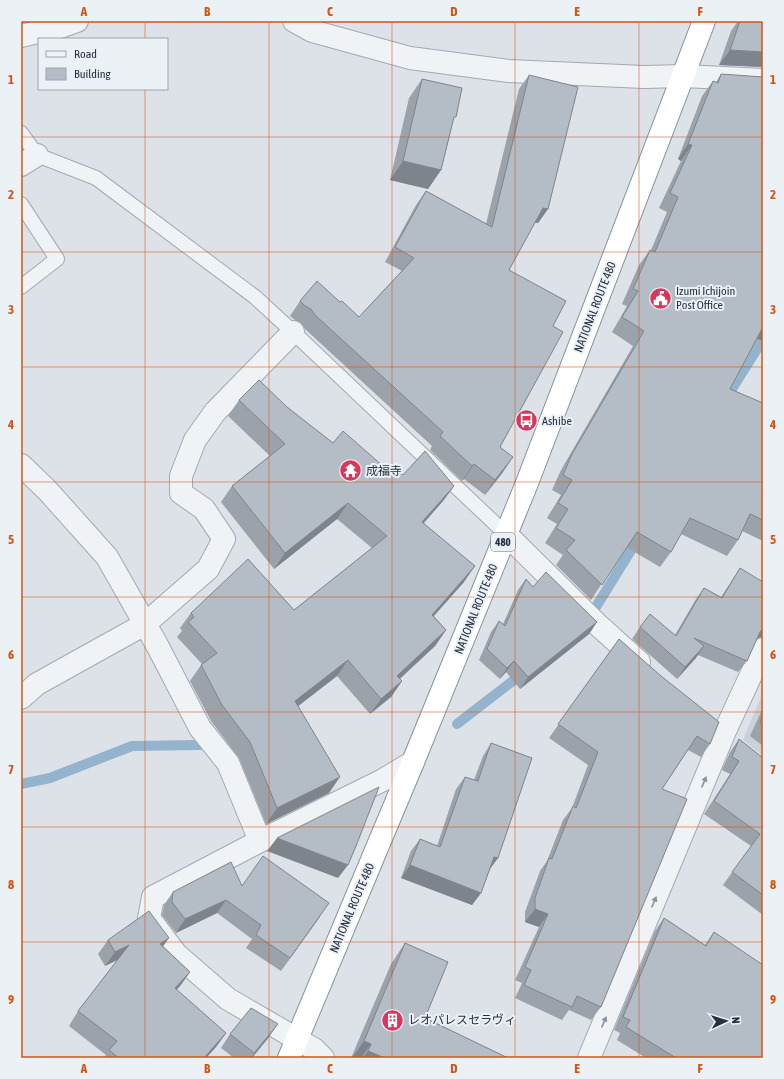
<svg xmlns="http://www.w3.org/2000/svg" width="784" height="1079" viewBox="0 0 784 1079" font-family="'Asap Condensed','Noto Sans JP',sans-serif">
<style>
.built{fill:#cbd1db}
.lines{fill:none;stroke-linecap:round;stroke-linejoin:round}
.stream{stroke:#94b3cc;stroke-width:10}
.service-casing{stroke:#a2a9b2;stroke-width:16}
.minor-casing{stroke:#a2a9b2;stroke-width:24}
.trunk-casing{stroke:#8391a0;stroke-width:24}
.service{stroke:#f0f3f6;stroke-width:14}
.minor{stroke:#f0f3f6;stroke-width:22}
.trunk{stroke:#fff;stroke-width:22}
.wall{fill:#9ba2aa}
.shaded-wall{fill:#7e848b}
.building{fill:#b4bcc6;stroke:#7e848b}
.oneway{fill:#8a929b}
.grid{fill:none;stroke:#d45511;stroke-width:1;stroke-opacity:0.55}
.labels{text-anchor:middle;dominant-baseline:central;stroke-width:4;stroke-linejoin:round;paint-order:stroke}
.shield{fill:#ecf1f6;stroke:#616b77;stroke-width:1}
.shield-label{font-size:11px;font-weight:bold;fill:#253140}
.poi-label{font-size:12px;fill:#253140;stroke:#ecf1f6;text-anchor:start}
.street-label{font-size:12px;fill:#253140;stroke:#ecf1f6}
.neatline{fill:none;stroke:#d45511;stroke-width:1.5}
.grid-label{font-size:13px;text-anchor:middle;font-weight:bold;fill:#d45511}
</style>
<rect width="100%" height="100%" fill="#dde2e8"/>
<!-- built -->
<path class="built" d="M 763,692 L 763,756 L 743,740 Z"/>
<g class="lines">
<!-- stream -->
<path class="stream" d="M 725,400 L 762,341 L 763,336
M 594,610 L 638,539
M 457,724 L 523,673
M 21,784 L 50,778 L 132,746 L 200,745"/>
<defs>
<path id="service" d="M 21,133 L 37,155 L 96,178 L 255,297 L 293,332 L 506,534
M 21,204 L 57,259 L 21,287"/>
<path id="minor" d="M 294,21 L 312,31 L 410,58 L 509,71 L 644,77 L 684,76 L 763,80
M 21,36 L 63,26 L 77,21
M 21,165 L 37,155
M 21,465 L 47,490 L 107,557 L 157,645 L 200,728 L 228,763 L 260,841
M 506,534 L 598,625 L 639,662
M 21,698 L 37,684 L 145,624 L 208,569 L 224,539 L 204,509 L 181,493 L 181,476 L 195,440 L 215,412 L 293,332
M 323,1058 L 314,1049 L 228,999 L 176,954 L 149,918 L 153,897 L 260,841 L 383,780 L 413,762
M 589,1058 L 725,731 L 763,649"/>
<path id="trunk" d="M 289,1058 L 413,762 L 527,483 L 704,21"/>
</defs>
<!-- service casing -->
<use href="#service" class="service-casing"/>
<!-- minor casing -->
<use href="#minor" class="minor-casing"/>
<!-- trunk casing -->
<use href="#trunk" class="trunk-casing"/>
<!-- service -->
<use href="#service" class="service"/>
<!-- minor -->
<use href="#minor" class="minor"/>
<!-- trunk -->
<use href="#trunk" class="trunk"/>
</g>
<!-- wall -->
<path class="wall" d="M 738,21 L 763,21 L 763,67 L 719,65 L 731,31 Z
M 721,74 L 763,341 L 757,339 L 730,389 L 763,403 L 763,541 L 742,531 L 738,540 L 727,556 L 681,534 L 671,552 L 660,567 L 626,547 L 591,600 L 556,565 L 563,555 L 545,543 L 557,524 L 547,518 L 561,495 L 552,490 L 561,470 L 633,346 L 612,332 L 627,306 L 622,304 L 639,265 L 650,250 L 651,250 L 667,212 L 659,208 L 681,161 L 678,159 L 702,96 L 713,81 L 716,82 Z
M 529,75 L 548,209 L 538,223 L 535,222 L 509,270 L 553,326 L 500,447 L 503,472 L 485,495 L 464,479 L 462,481 L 430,450 L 432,446 L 305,329 L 301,323 L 295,320 L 290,316 L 300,301 L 340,302 L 359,317 L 402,271 L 385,262 L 416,205 L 426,191 L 486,224 L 519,89 Z
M 422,79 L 453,121 L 441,170 L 428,189 L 390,180 L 409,98 Z
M 239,400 L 287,407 L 333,443 L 392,474 L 403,475 L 454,486 L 443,501 L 424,523 L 464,582 L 434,616 L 446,630 L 435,646 L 400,679 L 402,681 L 391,697 L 370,714 L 337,676 L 298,706 L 329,793 L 266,824 L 239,758 L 211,721 L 190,681 L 201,665 L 202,664 L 177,637 L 182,631 L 180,628 L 191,613 L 294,610 L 372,548 L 337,519 L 274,569 L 221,502 L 232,486 L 270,456 L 228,416 Z
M 740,568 L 763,637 L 757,638 L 747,661 L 738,672 L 698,655 L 677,679 L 632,639 L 640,627 L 675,635 L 696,599 L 704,588 L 721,597 Z
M 526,579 L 533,587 L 597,622 L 589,634 L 520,689 L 506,672 L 500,679 L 479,660 L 491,632 L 499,621 L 503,624 L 518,590 Z
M 619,639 L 710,744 L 701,757 L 688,750 L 662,789 L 601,1007 L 591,1020 L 569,1010 L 562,1020 L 515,998 L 522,983 L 515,980 L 539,927 L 525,922 L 525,912 L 540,871 L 547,861 L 563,820 L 572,808 L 588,765 L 549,738 Z
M 763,709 L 763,746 L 750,736 L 761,712 Z
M 739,739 L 763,758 L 763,915 L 723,885 L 751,846 L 704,814 L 730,774 L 722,770 L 730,752 Z
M 491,743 L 498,858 L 490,869 L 481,893 L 472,905 L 401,878 L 411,851 L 420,839 L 437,846 L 456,789 L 465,777 L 474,780 L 483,756 Z
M 242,886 L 320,917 L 281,971 L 246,948 L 252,939 L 217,913 L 176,933 L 162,915 L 164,905 L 173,892 Z
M 664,918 L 705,945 L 714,932 L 763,1058 L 646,1058 L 617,1040 L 620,1033 L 614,1030 L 655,931 Z
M 108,940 L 163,946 L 190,972 L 180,986 L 176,990 L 226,1033 L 216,1047 L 206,1058 L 104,1058 L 106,1055 L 69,1026 L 78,1011 L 118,960 L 105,966 L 98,954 Z
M 405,943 L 425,1018 L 508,1058 L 351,1058 L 391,964 Z
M 230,1034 L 269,1037 L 252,1058 L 234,1058 L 221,1048 Z"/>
<!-- shaded-wall -->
<path class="shaded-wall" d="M 730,50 L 763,52 L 763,67 L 719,65 Z
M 688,144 L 692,145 L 681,161 L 678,159 Z
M 403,161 L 441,170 L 428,189 L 390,180 Z
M 543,208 L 548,209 L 538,223 L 533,222 Z
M 763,326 L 763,341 L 755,338 Z
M 513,457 L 503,472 L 485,495 L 495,480 Z
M 474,464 L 464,479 L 462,481 L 472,466 Z
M 454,486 L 443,501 L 411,537 L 422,522 Z
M 348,503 L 337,519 L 274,569 L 285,553 Z
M 475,566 L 464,582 L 421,630 L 432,615 Z
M 597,622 L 589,634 L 520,689 L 528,677 Z
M 763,628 L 763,636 L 756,639 L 760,632 Z
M 446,630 L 435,646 L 386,691 L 397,676 Z
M 704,646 L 696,658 L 677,679 L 685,667 Z
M 348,660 L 337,676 L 284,717 L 295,701 Z
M 514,661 L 506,672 L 500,679 L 507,668 Z
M 402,681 L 391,697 L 370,714 L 381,699 Z
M 340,777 L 329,793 L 266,824 L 277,808 Z
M 277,838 L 348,865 L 338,878 L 267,851 Z
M 494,857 L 498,858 L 489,870 Z
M 410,865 L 481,893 L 472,905 L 401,878 Z
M 226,900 L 217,913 L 176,933 L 185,919 Z
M 535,909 L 548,914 L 539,927 L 525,922 Z
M 169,938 L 159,952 L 160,944 Z
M 129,945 L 119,959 L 105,966 L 115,952 Z
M 190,972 L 180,986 L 165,1002 L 175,988 Z
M 278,1024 L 269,1037 L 252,1058 L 251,1058 Z
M 226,1033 L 216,1047 L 206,1058 L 204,1058 Z
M 364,1041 L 371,1044 L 361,1058 L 352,1058 Z
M 368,1051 L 385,1058 L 363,1058 Z"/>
<!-- building -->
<path class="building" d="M 740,21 L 763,21 L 763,52 L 730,50 Z
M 721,74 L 763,77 L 763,327 L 730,389 L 763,403 L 763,520 L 750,514 L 738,540 L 690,518 L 671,552 L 637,532 L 602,585 L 566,550 L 575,540 L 556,528 L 568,509 L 558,503 L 572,480 L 563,475 L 572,454 L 644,331 L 622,317 L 638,291 L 633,289 L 650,250 L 655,252 L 678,197 L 670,193 L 692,145 L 688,144 L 713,81 L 718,83 Z
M 529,75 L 578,87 L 548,209 L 543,208 L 509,270 L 566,301 L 553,326 L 563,332 L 500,447 L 513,457 L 495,480 L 474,464 L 472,466 L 440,436 L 443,432 L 315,315 L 311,309 L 305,306 L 300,301 L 317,281 L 340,302 L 342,301 L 359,317 L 414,258 L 395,247 L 426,191 L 492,227 Z
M 422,79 L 462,88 L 456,117 L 454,117 L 441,170 L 403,161 Z
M 259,380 L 287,407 L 333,443 L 343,431 L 392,474 L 396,469 L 403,475 L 425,451 L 454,486 L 422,522 L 475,566 L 432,615 L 446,630 L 397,676 L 402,681 L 381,699 L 348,660 L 295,701 L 340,777 L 277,808 L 250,742 L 222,705 L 201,665 L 217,653 L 188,622 L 194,617 L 191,613 L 248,559 L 294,610 L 387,536 L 348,503 L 285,553 L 232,486 L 285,444 L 239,400 Z
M 740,568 L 763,582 L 763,628 L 760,632 L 747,661 L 694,638 L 704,646 L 685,667 L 640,627 L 650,614 L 676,636 L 704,588 L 722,598 Z
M 546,572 L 597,622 L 528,677 L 514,661 L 507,668 L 487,649 L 499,621 L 505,626 L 526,579 L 533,587 Z
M 619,639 L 661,676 L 719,722 L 710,744 L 697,736 L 662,789 L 687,799 L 601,1007 L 577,996 L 572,1007 L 524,985 L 531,970 L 525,967 L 548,914 L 535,909 L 535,898 L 549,858 L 552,859 L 573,806 L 576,808 L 598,752 L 558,724 Z
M 763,715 L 763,726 L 760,723 Z
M 739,739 L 763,758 L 763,895 L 732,872 L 760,834 L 714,801 L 739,761 L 732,757 Z
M 491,743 L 532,758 L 498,858 L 494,857 L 481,893 L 410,865 L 420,839 L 440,847 L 465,777 L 478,781 Z
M 379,787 L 356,846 L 348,865 L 277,838 Z
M 263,856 L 329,903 L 290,958 L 256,935 L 261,925 L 226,900 L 185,919 L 172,902 L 173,892 L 231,862 L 242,886 Z
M 149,911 L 169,938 L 160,944 L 190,972 L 175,988 L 226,1033 L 204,1058 L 119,1058 L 109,1050 L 117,1041 L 78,1011 L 129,945 L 115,952 L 108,940 Z
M 664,918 L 706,946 L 714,932 L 763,965 L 763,1058 L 676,1058 L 626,1027 L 630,1020 L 623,1017 Z
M 405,943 L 448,962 L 425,1018 L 508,1058 L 385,1058 L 368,1051 L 371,1044 L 364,1041 Z
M 251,1008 L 278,1024 L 254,1053 L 230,1034 Z"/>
<!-- one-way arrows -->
<defs><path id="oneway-solid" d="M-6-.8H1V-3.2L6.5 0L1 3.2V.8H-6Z"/></defs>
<g class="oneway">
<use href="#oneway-solid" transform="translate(704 782) rotate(-67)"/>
<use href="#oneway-solid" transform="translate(654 902) rotate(-67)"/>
<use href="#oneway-solid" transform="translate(604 1022) rotate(-67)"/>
</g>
<!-- grid -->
<path class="grid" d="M 145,21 L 145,39M 269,21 L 269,1058M 392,21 L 392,1058M 515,21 L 515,1058M 639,21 L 639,1058M 145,89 L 145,1058M 21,137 L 763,137M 21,252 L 763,252M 21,367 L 763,367M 21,482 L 763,482M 21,597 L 763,597M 21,712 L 763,712M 21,827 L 763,827M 21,942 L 763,942"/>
<!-- icons -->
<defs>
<symbol id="civic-disc" viewBox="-11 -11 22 22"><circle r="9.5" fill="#da355a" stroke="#ecf1f6"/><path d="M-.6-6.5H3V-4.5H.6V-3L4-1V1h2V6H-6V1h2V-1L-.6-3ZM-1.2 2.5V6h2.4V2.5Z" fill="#fff"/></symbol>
<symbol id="bus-disc" viewBox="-11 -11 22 22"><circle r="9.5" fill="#da355a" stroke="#ecf1f6"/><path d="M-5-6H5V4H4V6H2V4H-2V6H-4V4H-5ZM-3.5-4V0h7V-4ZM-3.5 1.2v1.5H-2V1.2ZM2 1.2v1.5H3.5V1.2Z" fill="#fff"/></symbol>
<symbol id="temple-disc" viewBox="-11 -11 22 22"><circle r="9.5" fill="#da355a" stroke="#ecf1f6"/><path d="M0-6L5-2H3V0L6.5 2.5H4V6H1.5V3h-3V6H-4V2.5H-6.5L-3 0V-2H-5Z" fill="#fff"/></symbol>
<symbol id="building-disc" viewBox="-11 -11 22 22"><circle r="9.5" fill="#da355a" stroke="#ecf1f6"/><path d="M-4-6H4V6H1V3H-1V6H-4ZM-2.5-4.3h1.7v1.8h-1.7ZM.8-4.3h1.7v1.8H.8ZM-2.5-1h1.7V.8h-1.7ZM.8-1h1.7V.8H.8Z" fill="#fff"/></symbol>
</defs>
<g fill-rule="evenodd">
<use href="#civic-disc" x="648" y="286" width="25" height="25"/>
<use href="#bus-disc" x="514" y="408" width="25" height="25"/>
<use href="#temple-disc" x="338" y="458" width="25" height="25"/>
<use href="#building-disc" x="380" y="1008" width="25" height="25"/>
</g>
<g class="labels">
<!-- shield labels -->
<rect class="shield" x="491" y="533" width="24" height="18" rx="3"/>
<g class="shield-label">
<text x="503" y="542">480</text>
</g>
<!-- poi labels -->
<g class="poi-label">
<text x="676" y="291">Izumi Ichijoin<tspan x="676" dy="14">Post Office</tspan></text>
<text x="542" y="421">Ashibe</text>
<text x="366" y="471">成福寺</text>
<text x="408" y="1020">レオパレスセラヴィ</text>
</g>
<!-- street labels -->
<g class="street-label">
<text transform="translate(595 307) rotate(-69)">NATIONAL ROUTE 480</text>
<text transform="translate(476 609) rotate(-68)">NATIONAL ROUTE 480</text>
<text transform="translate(352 908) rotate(-67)">NATIONAL ROUTE 480</text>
</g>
</g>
<!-- border -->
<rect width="784" height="1079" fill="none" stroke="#ecf1f6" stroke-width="44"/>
<!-- legend -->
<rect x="38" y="38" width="130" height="52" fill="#ecf1f6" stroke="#9ca4ad"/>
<rect x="46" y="51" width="20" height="6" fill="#f0f3f6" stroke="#9ca4ad"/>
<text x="74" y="58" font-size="12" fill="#253140">Road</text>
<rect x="46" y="68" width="20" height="12" fill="#b4bcc6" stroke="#9ca4ad"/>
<text x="74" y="78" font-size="12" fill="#253140">Building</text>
<!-- north arrow -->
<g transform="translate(726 1021) rotate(86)" stroke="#ecf1f6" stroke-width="3" paint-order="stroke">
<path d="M0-3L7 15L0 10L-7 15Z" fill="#253140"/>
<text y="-6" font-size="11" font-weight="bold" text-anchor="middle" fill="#253140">N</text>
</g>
<rect x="22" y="22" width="740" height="1035" class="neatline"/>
<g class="grid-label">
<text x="84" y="16">A</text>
<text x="207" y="16">B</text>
<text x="330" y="16">C</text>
<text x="454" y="16">D</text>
<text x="577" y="16">E</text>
<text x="700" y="16">F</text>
<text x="11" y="84">1</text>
<text x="773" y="84">1</text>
<text x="11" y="199">2</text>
<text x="773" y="199">2</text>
<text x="11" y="314">3</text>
<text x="773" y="314">3</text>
<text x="11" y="429">4</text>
<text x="773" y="429">4</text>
<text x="11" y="544">5</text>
<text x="773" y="544">5</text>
<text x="11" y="659">6</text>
<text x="773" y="659">6</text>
<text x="11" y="774">7</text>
<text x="773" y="774">7</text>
<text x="11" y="889">8</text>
<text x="773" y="889">8</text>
<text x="11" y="1004">9</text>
<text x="773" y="1004">9</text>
<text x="84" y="1073">A</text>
<text x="207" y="1073">B</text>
<text x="330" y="1073">C</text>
<text x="454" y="1073">D</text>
<text x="577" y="1073">E</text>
<text x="700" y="1073">F</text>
</g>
</svg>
